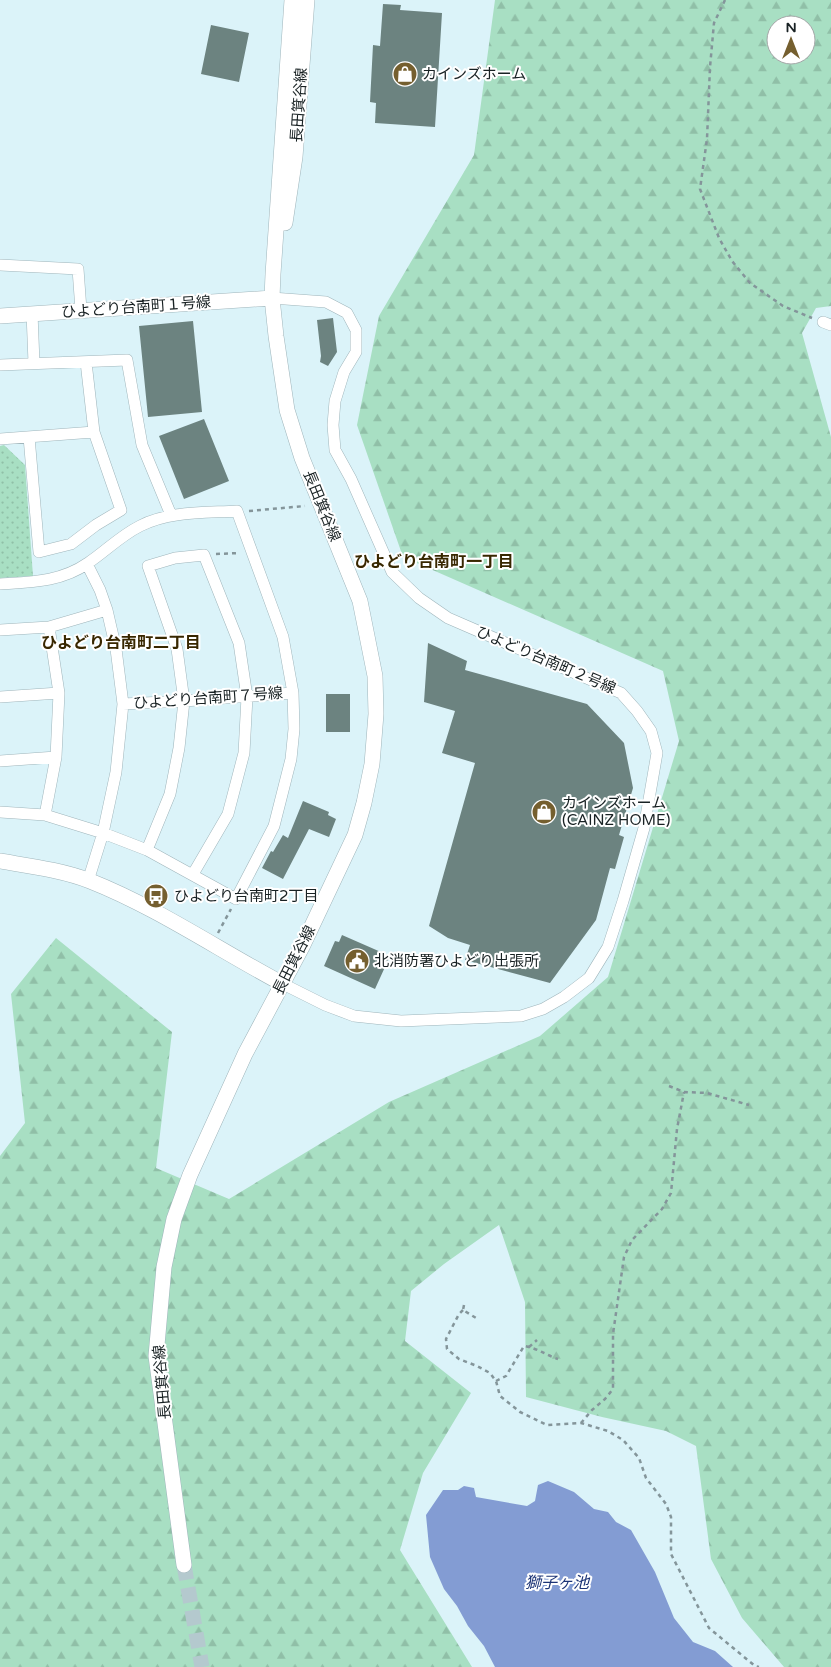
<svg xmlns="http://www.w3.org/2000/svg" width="831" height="1667" viewBox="0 0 831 1667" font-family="'Varela Round','Noto Sans JP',sans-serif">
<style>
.forest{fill:url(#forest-firs);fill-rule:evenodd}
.park{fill:url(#park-dots)}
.water{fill:#839cd3}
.building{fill:#6c8380}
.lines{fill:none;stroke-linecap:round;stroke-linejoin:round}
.tertiary-tunnel{stroke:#b4c9ce;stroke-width:15;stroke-dasharray:15 8;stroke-linecap:butt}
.minor-casing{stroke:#9fb5bb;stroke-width:12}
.tertiary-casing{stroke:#9fb5bb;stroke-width:16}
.path{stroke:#84959a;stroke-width:2.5;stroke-dasharray:4 4;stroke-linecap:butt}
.minor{stroke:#fff;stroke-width:11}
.tertiary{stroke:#fff;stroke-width:15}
.labels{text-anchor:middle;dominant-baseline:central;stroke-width:4;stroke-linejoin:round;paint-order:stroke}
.poi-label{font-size:15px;fill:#182123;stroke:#fff;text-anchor:start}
.street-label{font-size:15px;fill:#182123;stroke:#fff}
.neighbourhood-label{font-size:16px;font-weight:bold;fill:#382700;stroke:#fff}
.water-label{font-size:16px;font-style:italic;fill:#1c3476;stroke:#fff}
</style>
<defs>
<pattern id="forest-firs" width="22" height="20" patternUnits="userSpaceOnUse" patternTransform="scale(1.25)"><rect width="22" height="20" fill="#a8dfc3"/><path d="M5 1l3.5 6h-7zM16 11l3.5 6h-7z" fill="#90bfa7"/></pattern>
<pattern id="park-dots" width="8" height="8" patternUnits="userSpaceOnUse" patternTransform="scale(1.25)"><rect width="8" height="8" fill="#a8dfc3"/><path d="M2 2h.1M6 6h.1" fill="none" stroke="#90bfa7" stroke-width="1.8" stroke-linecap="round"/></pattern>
</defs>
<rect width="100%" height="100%" fill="#dbf3f9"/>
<!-- forest -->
<path class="forest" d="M 495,0 L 831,0 L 831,306 L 816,308 L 802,333 L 831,437 L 831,1667 L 784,1667 L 742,1618 L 711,1559 L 696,1446 L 666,1431 L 602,1417 L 526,1397 L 525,1302 L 499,1225 L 444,1264 L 411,1291 L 405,1341 L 471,1393 L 423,1473 L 400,1550 L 472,1667 L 0,1667 L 0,1156 L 25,1123 L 11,994 L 56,938 L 172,1032 L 156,1168 L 229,1199 L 389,1102 L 540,1036 L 608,977 L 679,741 L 663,671 L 403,557 L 357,425 L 379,316 L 474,155 ZM 776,25 L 806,25 L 806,55 L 776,55 Z"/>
<!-- park -->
<path class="park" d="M 4,445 L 25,465 L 33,576 L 0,578 L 0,446 Z"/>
<!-- water -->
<path class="water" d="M 548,1481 L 574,1492 L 594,1509 L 608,1512 L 616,1522 L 631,1530 L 655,1572 L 674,1618 L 693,1642 L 715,1651 L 733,1667 L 495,1667 L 484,1646 L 468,1626 L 457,1606 L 444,1589 L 430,1557 L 426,1515 L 443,1490 L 458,1490 L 464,1486 L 474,1488 L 476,1497 L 527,1506 L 535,1501 L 538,1485 Z"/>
<!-- building -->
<path class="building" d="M 383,4 L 401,5 L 400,10 L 442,13 L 435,127 L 375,123 L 376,103 L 370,102 L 373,45 L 380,46 Z
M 211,25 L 249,33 L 239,82 L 201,74 Z
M 333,318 L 337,352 L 328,366 L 320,362 L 321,356 L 317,320 Z
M 193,321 L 202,412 L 148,417 L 139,326 Z
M 204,419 L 229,481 L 184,499 L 159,436 Z
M 428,643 L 467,661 L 465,670 L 587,704 L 624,743 L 633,788 L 619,835 L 624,837 L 615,869 L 610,868 L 596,920 L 550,983 L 465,960 L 470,945 L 448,938 L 429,926 L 475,763 L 442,753 L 455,711 L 424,702 Z
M 326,694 L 350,694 L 350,732 L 326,732 Z
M 303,801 L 329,812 L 328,815 L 336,819 L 329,837 L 309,829 L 283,879 L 262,868 L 271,851 L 273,852 L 283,835 L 288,838 Z
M 342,935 L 390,956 L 375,989 L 324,966 L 335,941 L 339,942 Z"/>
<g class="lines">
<!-- tertiary-tunnel -->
<path class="tertiary-tunnel" d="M 184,1565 L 202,1667"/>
<defs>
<path id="minor" d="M 0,265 L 78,269 L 81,310
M 272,298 L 326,302 L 347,313 L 356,330 L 356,352 L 344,372 L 335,401 L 333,425 L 335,450 L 351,479 L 392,572 L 419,598 L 448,618 L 621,693 L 637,711 L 651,731 L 657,753 L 644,828 L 623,901 L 608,947 L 589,978 L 564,997 L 543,1009 L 521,1016 L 401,1021 L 354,1016 L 325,1005 L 283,984
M 32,313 L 34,363
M 823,322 L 831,325
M 0,365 L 127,360 L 142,445 L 171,515
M 29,437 L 39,552 L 71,544 L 96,525 L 121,510 L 94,432 L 86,362
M 0,439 L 94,432
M 87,564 L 100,590 L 107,610 L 116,649 L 123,704 L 116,772 L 103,833 L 88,881
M 0,584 C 31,582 61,582 88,563 C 106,551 120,536 140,526 C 169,511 205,513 237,511 L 283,637 L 293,693 L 294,729 L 291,759 L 274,826 L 236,899 L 147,850 L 103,833 L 45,815 L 0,812
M 0,630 L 49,627 L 107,610
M 0,697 L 59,693
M 123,704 L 184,701 L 293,693
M 0,761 L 56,757
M 45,815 L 56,757 L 59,693 L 49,627
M 147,850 L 170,794 L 179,748 L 184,701 L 177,649 L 148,566 L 175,558 L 204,555 L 239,643 L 247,697 L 244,753 L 228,814 L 193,874"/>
<path id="tertiary" d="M 285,223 L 295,157 L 307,0
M 0,316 L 272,298
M 0,861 C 29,866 62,870 90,881 C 156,907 219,950 283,984
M 184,1565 L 156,1356 L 164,1267 L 174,1219 L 190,1175 L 245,1054 L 302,947 L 355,835 L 364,803 L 372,764 L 376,714 L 375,676 L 360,601 L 302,458 L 287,410 L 276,336 L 272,298 L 273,274 L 292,0"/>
</defs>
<!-- minor casing -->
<use href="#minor" class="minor-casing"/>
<!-- tertiary casing -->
<use href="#tertiary" class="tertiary-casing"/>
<!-- path -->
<path class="path" d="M 725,0 L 714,23 L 710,67 L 707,139 L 700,189 L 719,238 L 732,261 L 750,283 L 783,306 L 812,318
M 249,511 L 305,506
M 216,554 L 240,553
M 218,933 L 231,909
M 669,1086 L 684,1092 L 707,1093 L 749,1105
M 464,1305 L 463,1310 L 476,1318
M 463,1310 L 459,1314 L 446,1339 L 447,1349 L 459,1359 L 477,1366 L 490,1373 L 496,1381 L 500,1396 L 520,1412 L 547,1425 L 581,1423 L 608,1431 L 623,1440 L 639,1458 L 646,1478 L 666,1504 L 671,1517 L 671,1554 L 709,1628 L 755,1666 L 759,1667
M 529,1347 L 537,1340
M 496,1381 L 506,1376 L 524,1346 C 537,1348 546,1355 558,1359
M 581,1423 L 592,1410 L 605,1399 L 613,1389 L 613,1334 L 624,1257 L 632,1240 L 662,1209 L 671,1193 L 677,1129 L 684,1092"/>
<!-- minor -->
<use href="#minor" class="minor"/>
<!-- tertiary -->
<use href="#tertiary" class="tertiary"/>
</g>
<!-- icons -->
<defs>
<symbol id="shop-disc" viewBox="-11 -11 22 22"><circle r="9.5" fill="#755f2f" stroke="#fff"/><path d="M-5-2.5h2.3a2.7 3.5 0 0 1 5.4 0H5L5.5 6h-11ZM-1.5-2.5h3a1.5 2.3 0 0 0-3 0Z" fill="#fff"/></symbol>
<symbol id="bus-disc" viewBox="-11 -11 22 22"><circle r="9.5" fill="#755f2f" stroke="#fff"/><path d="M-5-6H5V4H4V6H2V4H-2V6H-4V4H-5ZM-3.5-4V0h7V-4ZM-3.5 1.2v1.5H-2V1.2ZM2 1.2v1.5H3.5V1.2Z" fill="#fff"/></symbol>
<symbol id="civic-disc" viewBox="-11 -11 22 22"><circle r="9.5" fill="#755f2f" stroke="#fff"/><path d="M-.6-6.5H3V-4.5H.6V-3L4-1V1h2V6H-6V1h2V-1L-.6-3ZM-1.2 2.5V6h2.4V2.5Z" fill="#fff"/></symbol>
</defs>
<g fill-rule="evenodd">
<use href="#shop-disc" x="391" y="60" width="28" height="28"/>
<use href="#shop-disc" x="530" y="798" width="28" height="28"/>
<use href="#bus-disc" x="142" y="882" width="28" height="28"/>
<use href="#civic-disc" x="343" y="947" width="28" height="28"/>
</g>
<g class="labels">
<!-- poi labels -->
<g class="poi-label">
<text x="422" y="74">カインズホーム</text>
<text x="562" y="803">カインズホーム<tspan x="562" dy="17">(CAINZ HOME)</tspan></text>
<text x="174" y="896">ひよどり台南町2丁目</text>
<text x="374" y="961">北消防署ひよどり出張所</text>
</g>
<!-- street labels -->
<g class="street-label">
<text transform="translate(299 105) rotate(-86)">長田箕谷線</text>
<text transform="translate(136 307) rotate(-4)">ひよどり台南町１号線</text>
<text transform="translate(322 506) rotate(68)">長田箕谷線</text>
<text transform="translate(546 660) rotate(23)">ひよどり台南町２号線</text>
<text transform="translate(208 698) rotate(-4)">ひよどり台南町７号線</text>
<text transform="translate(294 960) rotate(-63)">長田箕谷線</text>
<text transform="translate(162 1382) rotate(-95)">長田箕谷線</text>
</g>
<!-- neighbourhood labels -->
<g class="neighbourhood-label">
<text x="434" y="562">ひよどり台南町一丁目</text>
<text x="121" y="643">ひよどり台南町二丁目</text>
</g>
<!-- water labels -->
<g class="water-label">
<text x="557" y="1583">獅子ヶ池</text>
</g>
</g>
<!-- north arrow -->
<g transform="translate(791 40)"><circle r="24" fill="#ffffff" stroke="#a3a6a7"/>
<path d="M0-4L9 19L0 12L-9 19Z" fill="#755f2f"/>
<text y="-8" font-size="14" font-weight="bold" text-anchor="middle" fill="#182123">N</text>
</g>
</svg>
